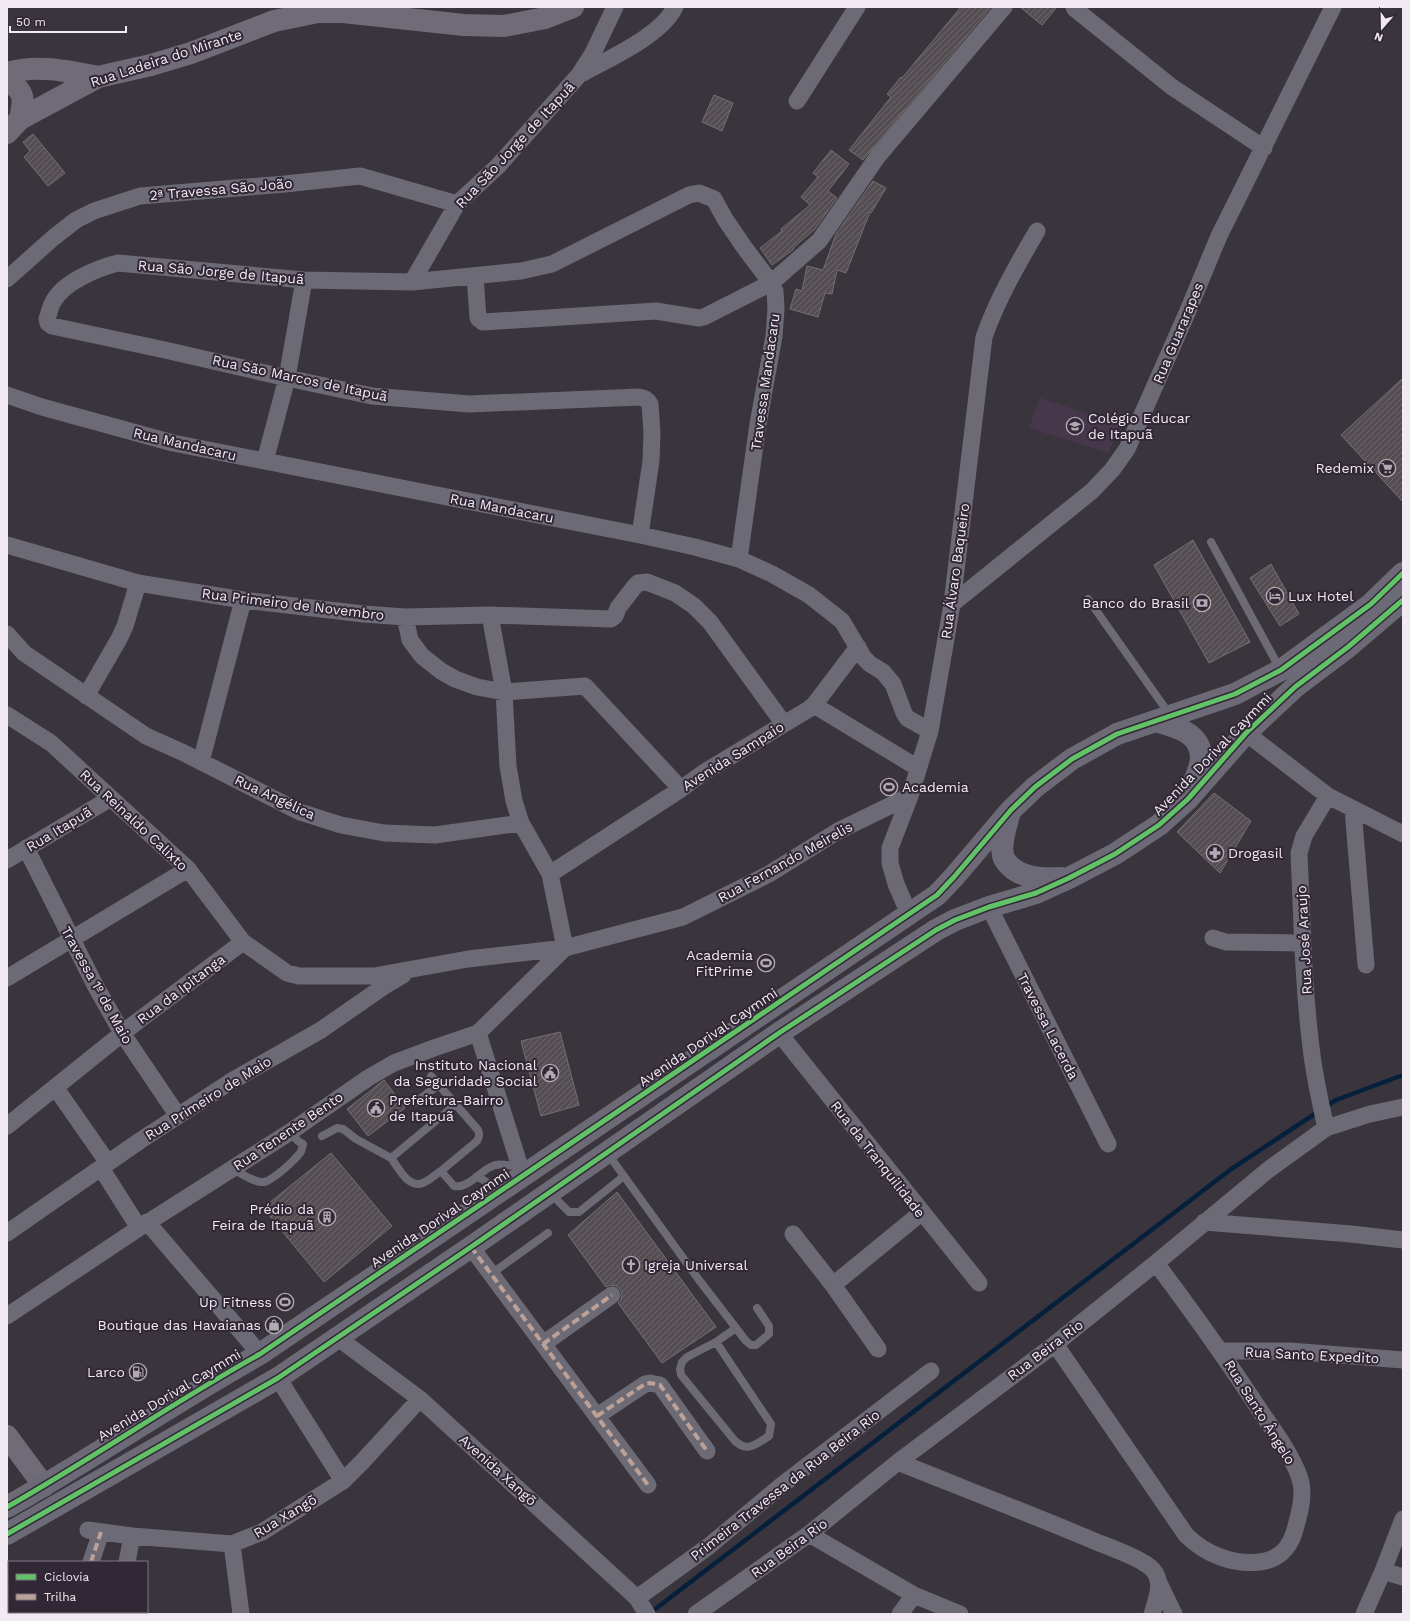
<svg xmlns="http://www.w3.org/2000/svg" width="1410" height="1621" viewBox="0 0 1410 1621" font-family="'Work Sans',sans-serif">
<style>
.built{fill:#46374a}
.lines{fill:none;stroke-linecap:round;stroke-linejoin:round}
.stream{stroke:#05203d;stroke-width:4.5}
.building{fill:url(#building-hatch);stroke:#756d73}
.lane{stroke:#6c6a75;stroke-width:8}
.street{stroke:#6c6a75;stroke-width:17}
.secondary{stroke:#6f6c78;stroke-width:22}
.primary{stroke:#6d6a78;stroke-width:22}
.quiet{stroke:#bda197;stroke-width:4;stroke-dasharray:8 4;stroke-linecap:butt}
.cycleway-casing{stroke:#322735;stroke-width:8}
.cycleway{stroke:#61c268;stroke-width:5}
.labels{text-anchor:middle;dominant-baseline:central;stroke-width:4;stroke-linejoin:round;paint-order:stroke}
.street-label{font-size:14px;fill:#f1eaf3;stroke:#322735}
.poi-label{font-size:14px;fill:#f1eaf3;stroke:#322735;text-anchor:end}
</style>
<defs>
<pattern id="building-hatch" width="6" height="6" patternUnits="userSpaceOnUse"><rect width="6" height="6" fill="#544e53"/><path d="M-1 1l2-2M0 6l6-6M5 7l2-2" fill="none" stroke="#6d686c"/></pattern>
</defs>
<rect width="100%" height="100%" fill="#3a343c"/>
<!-- built -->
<path class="built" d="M 1040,398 L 1120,424 L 1109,453 L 1029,428 Z"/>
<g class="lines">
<!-- stream -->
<path class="stream" d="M 1325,1107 L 1336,1100 L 1403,1075
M 650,1613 L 1230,1170 L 1319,1111"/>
</g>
<!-- building -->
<path class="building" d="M 961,7 L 991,7 L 863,160 L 849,150 L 891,97 L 887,94 L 901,77 L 902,78 Z
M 1020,7 L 1057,7 L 1042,25 Z
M 714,95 L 733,103 L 722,131 L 702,122 Z
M 33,134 L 65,173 L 48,186 L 24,157 L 30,151 L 23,142 Z
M 831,150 L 849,164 L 828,191 L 837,198 L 815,229 L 793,248 L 794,249 L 772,265 L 760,248 L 782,231 L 781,229 L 810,205 L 801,197 L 818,177 L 813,173 Z
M 873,181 L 886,188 L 871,213 L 870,212 L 846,273 L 837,270 L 832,294 L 825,293 L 818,317 L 790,309 L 796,289 L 802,291 L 807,266 L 823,270 L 836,234 Z
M 1403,378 L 1403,502 L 1341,435 Z
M 1193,540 L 1250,642 L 1209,663 L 1154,565 Z
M 1271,564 L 1299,614 L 1280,626 L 1250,578 Z
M 1214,793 L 1251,821 L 1220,873 L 1177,832 Z
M 560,1032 L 579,1105 L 541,1116 L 521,1041 Z
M 384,1080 L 405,1108 L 368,1136 L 347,1109 Z
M 331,1153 L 392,1226 L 324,1282 L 263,1208 Z
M 617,1192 L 716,1327 L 662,1363 L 618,1303 L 621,1300 L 622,1294 L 620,1289 L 616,1286 L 611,1285 L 606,1287 L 568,1235 Z"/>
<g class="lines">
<!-- lane -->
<path class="lane" d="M 1211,542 L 1280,669
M 1088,599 L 1170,715
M 431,1076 L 478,1130 C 480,1135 479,1137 477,1141 L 441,1171 L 454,1186 C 469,1189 481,1169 495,1165 C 503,1163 512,1167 520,1166
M 414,1103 L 439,1085
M 322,1136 L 337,1128 L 343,1129 L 356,1139 L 391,1158
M 608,1154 L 699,1280 L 736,1328 L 716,1342 L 687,1357 L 682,1362 L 680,1369 L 681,1375 L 735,1441 C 748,1453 756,1444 769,1436 L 771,1424 L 716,1342
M 232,1169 C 241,1173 254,1183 264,1182 C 272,1181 295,1160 300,1153 C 302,1151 302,1147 303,1144 L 298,1141 L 290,1132
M 441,1171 C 436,1174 429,1181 423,1183 C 408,1189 398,1167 391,1158 L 455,1105
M 476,1177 C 486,1180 491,1185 494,1195
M 550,1193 L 569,1212 L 579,1212 L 624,1176
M 491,1274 L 548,1233
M 736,1328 L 746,1341 L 751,1345 L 756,1345 L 769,1334 L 769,1326 L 757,1308"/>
<!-- street -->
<path class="street" d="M 1074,7 L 1075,9 L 1172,87 L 1264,148
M 583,73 C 610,58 662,35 675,7
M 797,101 L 857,7
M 475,276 L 478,318 L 483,322 L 656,311 L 699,318 L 704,317 L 771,283 L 819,241 L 878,156 L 1004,7
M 7,279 L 53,238 L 76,220 L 94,211 L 140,196 L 285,184 L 360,176 L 457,204
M 412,282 L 457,204 L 498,166 L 579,75 L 593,53 L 615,7
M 7,395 L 42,407 L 173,443 L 640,535 L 695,547 L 739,559 L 772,574 L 809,595 L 842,621 L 864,658 L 870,664 L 883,672 L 893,684 L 904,713 L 907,718 L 930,731
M 265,461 L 287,378 L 304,280
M 640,535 L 651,461 L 652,433 L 650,404 C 647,399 644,398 639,397 L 469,404 L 372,396 L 287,378 L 165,350 L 52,326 L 48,323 L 47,319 C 49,314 50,307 53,302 C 63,282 98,268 118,263 L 304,280 L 412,282 L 521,271 L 552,264 L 689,195 L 699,193 L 714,199 L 725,219 L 744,247 L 771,283 L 775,291 L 776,309 L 774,336 L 758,424 L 739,559
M 7,545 L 138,583 L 243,600 L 364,614 L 405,617 L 490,615 L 611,619 L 615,616 L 618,608 L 635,586 L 638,583 L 647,582 L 675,593 L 694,606 L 710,622 L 784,724
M 952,604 L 1092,491 L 1112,470 L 1127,449 L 1187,313 L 1219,236 L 1333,7
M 490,615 L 504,692 L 508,766 L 514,801 L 521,823 L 550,874 L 565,948
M 405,617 L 410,640 L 422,656 L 441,671 L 455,679 L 477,687 L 504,692 L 585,686 L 681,789
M 7,634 L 24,653 L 146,736 L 184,753 L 300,812 L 341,825 L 384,833 L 435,835 L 521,823
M 86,696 L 119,639 L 125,626 L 138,583
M 814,705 L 918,768
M 7,715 L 51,743 L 188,869 L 243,942 L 287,973 L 299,976 L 374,976 L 468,959 L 565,948 L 683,917 L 769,874 L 838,831 L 910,796
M 1246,733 L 1328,796 L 1403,834
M 201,762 L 243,600
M 1353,809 L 1366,965
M 26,848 L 95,985 L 122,1033 L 178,1116
M 7,860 L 111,798
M 550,874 L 681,789 L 703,773 L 809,709 L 814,705 L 858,647
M 989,907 L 1108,1144
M 909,914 L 896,884 L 890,863 L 890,848 L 910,796 L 930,731 L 952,604 L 984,337 C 997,300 1017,265 1037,231
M 1213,938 L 1226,942 L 1302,943
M 7,978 L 188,869
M 478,1033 L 521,1170 L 525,1176
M 779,1033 L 979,1283
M 55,1087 L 108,1163
M 7,1126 L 134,1024 L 243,942
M 1326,1128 C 1320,1101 1314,1075 1311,1047 C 1303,983 1302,918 1299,853 L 1304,836 L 1328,796
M 101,1168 L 139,1228
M 147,1222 L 260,1354
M 1204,1222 L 1351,1234 L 1403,1240
M 7,1233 L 141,1140 L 230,1082 L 321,1030 L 383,987 L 403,975
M 793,1234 L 833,1285 L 878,1349
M 471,1247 L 648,1485
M 833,1285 L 921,1213
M 7,1316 L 139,1228 L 290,1132 L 368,1078 L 394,1063 L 434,1048 L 478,1033 L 565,948
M 338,1338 L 420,1399 L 637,1598 L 647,1614
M 543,1344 L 612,1295
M 1055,1344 L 1186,1535 C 1205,1554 1232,1565 1260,1562 C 1277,1560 1289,1549 1294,1533 C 1299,1515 1306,1494 1299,1476 C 1291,1453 1271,1427 1257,1406 C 1225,1357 1191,1310 1156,1263
M 1221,1351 L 1290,1351 L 1403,1360
M 278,1378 L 343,1481
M 597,1416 L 645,1384 L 650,1383 L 660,1385 L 707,1451
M 898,1462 C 965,1489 1033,1515 1099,1543 C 1112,1548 1145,1560 1153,1570 C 1164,1582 1156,1601 1152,1614
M 88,1530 L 132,1536 L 232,1544 L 262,1532 L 343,1481 L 362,1462 L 420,1399
M 809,1534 L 914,1595 L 960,1614
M 232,1544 L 241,1614
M 91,1562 L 101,1532
M 127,1562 L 132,1536
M 1383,1571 L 1403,1577
M 1159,1583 L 1174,1614
M 637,1598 L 709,1546 L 782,1485 L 931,1371
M 74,1614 L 75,1612
M 117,1614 L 118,1612
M 696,1614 L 809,1534 L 898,1462 L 1055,1344 L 1156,1263 L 1268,1170 L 1326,1128 L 1370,1114 L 1403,1107
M 900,1614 L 914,1595
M 1364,1614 L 1383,1571 L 1403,1519"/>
<!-- secondary -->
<path class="secondary" d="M 7,73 C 37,64 68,71 98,77
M 7,81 C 26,91 24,100 20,119
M 7,133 L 20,119 L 98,77 L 151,65 L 191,53 L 274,21 L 318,12 L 343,12 L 464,25 L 504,26 L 545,18 L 573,7
M 7,1436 L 44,1486"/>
<!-- primary -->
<path class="primary" d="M 1155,721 C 1173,726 1201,732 1201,757 C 1201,768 1194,780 1191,790
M 1009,815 C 1006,828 1000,842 1003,855 C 1003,858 1005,860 1007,863 C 1020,879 1043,879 1062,878
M 7,1507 C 93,1458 174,1402 260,1354 L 937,895 L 954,877 L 1011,810 L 1035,787 L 1072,759 L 1117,734 L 1235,694 L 1281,670 L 1371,604 L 1403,573
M 7,1534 L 278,1378 L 471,1247 L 779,1033 L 936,930 L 955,920 L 989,907 L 1036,893 L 1069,878 L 1115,854 L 1159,825 L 1188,799 L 1246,733 L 1295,687 L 1348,647 L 1403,600"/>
<!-- quiet -->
<path class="quiet" d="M 471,1247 L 648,1485
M 543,1344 L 612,1295
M 597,1416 L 645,1384 L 650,1383 L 660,1385 L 707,1451
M 91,1562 L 101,1532
M 74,1614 L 75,1612"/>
<defs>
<path id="cycleway" d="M 7,1507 C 93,1458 174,1402 260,1354 L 937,895 L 954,877 L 1011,810 L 1035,787 L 1072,759 L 1117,734 L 1235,694 L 1281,670 L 1371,604 L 1403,573
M 7,1534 L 278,1378 L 471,1247 L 779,1033 L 936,930 L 955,920 L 989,907 L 1036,893 L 1069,878 L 1115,854 L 1159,825 L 1188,799 L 1246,733 L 1295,687 L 1348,647 L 1403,600"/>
</defs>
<!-- cycleway casing -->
<use href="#cycleway" class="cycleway-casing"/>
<!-- cycleway -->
<use href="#cycleway" class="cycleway"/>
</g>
<!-- icons -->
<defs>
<symbol id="school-ring" viewBox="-11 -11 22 22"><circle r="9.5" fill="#322735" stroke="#b1aab3" stroke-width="1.5"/><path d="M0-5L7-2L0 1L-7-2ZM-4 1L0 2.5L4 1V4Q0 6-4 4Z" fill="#b1aab3"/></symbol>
<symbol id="supermarket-ring" viewBox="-11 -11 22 22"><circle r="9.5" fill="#322735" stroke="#b1aab3" stroke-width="1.5"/><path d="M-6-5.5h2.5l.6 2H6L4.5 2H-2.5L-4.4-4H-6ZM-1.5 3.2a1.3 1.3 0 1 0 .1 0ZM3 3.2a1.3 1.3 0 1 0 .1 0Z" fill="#b1aab3"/></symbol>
<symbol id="hotel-ring" viewBox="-11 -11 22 22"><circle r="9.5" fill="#322735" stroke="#b1aab3" stroke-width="1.5"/><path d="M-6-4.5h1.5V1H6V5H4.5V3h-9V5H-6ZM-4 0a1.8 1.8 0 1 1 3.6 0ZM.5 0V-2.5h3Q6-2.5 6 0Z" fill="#b1aab3"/></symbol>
<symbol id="bank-ring" viewBox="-11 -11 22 22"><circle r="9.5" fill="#322735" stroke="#b1aab3" stroke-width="1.5"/><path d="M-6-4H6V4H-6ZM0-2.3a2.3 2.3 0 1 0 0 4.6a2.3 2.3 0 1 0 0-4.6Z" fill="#b1aab3"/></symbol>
<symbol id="stadium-ring" viewBox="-11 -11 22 22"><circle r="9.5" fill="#322735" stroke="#b1aab3" stroke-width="1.5"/><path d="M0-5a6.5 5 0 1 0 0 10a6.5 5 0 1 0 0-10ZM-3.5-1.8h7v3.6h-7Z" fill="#b1aab3"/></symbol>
<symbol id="pharmacy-ring" viewBox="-11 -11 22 22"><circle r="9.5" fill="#322735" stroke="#b1aab3" stroke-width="1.5"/><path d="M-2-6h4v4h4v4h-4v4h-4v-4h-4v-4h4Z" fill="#b1aab3"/></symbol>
<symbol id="civic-ring" viewBox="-11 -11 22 22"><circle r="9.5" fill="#322735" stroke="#b1aab3" stroke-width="1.5"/><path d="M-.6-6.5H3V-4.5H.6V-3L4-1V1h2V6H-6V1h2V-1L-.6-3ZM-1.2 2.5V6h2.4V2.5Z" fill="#b1aab3"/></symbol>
<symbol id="building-ring" viewBox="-11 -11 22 22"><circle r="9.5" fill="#322735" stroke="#b1aab3" stroke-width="1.5"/><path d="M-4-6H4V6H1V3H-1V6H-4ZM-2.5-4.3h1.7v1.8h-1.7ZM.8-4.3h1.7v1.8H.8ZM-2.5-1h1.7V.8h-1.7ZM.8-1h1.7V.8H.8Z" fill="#b1aab3"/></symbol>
<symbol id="church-ring" viewBox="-11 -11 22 22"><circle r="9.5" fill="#322735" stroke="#b1aab3" stroke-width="1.5"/><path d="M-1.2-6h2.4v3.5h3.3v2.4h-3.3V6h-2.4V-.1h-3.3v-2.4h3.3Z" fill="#b1aab3"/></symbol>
<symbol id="shop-ring" viewBox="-11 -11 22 22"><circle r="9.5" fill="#322735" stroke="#b1aab3" stroke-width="1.5"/><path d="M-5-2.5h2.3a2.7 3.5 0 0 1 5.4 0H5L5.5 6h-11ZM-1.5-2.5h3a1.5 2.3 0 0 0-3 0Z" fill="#b1aab3"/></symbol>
<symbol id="fuel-ring" viewBox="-11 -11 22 22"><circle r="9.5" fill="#322735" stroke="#b1aab3" stroke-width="1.5"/><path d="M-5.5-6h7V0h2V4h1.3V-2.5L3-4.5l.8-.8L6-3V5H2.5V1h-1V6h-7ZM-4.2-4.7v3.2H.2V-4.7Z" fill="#b1aab3"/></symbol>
</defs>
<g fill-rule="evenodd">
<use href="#school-ring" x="1065" y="416" width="20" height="20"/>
<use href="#supermarket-ring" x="1377" y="458" width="20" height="20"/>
<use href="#hotel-ring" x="1265" y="586" width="20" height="20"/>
<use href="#bank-ring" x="1192" y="593" width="20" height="20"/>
<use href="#stadium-ring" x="879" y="777" width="20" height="20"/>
<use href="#pharmacy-ring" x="1205" y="843" width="20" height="20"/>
<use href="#stadium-ring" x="756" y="953" width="20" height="20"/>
<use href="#civic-ring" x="540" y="1063" width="20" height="20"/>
<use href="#civic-ring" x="366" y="1098" width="20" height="20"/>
<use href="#building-ring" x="317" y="1207" width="20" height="20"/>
<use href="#church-ring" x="621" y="1255" width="20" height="20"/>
<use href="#stadium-ring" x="275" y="1292" width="20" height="20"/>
<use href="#shop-ring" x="264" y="1315" width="20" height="20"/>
<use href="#fuel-ring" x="128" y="1362" width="20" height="20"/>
</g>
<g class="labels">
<!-- street labels -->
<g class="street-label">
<text transform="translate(166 58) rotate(-18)">Rua Ladeira do Mirante</text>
<text transform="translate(515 145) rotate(-47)">Rua São Jorge de Itapuã</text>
<text transform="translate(221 189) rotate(-5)">2ª Travessa São João</text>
<text transform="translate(221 272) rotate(5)">Rua São Jorge de Itapuã</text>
<text transform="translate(1178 333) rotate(-67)">Rua Guararapes</text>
<text transform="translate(300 378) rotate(12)">Rua São Marcos de Itapuã</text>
<text transform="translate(765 382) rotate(-82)">Travessa Mandacaru</text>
<text transform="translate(185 444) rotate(13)">Rua Mandacaru</text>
<text transform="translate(502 508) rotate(11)">Rua Mandacaru</text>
<text transform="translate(955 571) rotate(-82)">Rua Álvaro Baqueiro</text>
<text transform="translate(293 604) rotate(7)">Rua Primeiro de Novembro</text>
<text transform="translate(1212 754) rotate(-46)">Avenida Dorival Caymmi</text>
<text transform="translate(733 756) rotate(-32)">Avenida Sampaio</text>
<text transform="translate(275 797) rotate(25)">Rua Angélica</text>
<text transform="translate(134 820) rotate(43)">Rua Reinaldo Calixto</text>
<text transform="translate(59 829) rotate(-31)">Rua Itapuã</text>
<text transform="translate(785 862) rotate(-29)">Rua Fernando Meirelis</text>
<text transform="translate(1304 940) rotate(-93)">Rua José Araujo</text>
<text transform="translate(97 985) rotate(61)">Travessa 1º de Maio</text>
<text transform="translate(181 989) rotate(-37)">Rua da Ipitanga</text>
<text transform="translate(1048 1026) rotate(63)">Travessa Lacerda</text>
<text transform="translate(708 1037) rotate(-34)">Avenida Dorival Caymmi</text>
<text transform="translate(208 1098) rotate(-32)">Rua Primeiro de Maio</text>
<text transform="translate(288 1131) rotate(-34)">Rua Tenente Bento</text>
<text transform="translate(878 1159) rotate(52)">Rua da Tranquilidade</text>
<text transform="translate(440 1218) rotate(-34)">Avenida Dorival Caymmi</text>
<text transform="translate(1045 1350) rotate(-37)">Rua Beira Rio</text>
<text transform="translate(1312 1355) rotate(3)">Rua Santo Expedito</text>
<text transform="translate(169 1395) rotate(-31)">Avenida Dorival Caymmi</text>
<text transform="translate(1260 1412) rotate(58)">Rua Santo Ângelo</text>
<text transform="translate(498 1470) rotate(42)">Avenida Xangõ</text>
<text transform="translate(785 1485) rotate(-38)">Primeira Travessa da Rua Beira Rio</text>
<text transform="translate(285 1516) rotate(-31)">Rua Xangõ</text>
<text transform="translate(789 1548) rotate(-36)">Rua Beira Rio</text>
</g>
<!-- poi labels -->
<g class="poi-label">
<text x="1088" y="418" text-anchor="start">Colégio Educar<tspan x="1088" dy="16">de Itapuã</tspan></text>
<text x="1374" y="468">Redemix</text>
<text x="1288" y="596" text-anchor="start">Lux Hotel</text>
<text x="1189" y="603">Banco do Brasil</text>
<text x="902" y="787" text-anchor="start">Academia</text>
<text x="1228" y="853" text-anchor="start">Drogasil</text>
<text x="753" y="955">Academia<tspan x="753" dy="16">FitPrime</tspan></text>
<text x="537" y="1065">Instituto Nacional<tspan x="537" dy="16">da Seguridade Social</tspan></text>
<text x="389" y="1100" text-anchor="start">Prefeitura-Bairro<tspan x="389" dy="16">de Itapuã</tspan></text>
<text x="314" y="1209">Prédio da<tspan x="314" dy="16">Feira de Itapuã</tspan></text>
<text x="644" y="1265" text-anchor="start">Igreja Universal</text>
<text x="272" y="1302">Up Fitness</text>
<text x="261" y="1325">Boutique das Havaianas</text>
<text x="125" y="1372">Larco</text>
</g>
</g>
<!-- border -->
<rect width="1410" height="1621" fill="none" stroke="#f1eaf3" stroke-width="16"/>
<!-- legend -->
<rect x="8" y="1561" width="140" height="52" fill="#322735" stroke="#7e7581"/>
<rect x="16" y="1574" width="20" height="6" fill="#61c268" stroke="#7e7581"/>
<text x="44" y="1581" font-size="12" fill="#f1eaf3">Ciclovia</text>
<rect x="16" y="1594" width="20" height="6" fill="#bda197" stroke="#7e7581"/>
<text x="44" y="1601" font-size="12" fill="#f1eaf3">Trilha</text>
<!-- north arrow -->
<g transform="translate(1382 28) rotate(200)" stroke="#322735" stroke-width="3" paint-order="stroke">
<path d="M0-3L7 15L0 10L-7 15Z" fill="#f1eaf3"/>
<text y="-6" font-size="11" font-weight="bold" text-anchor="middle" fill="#f1eaf3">N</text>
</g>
<!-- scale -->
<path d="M10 26v6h116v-6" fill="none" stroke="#f1eaf3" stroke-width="2"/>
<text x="16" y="26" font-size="12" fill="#f1eaf3" stroke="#322735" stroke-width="3" paint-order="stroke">50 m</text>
</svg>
